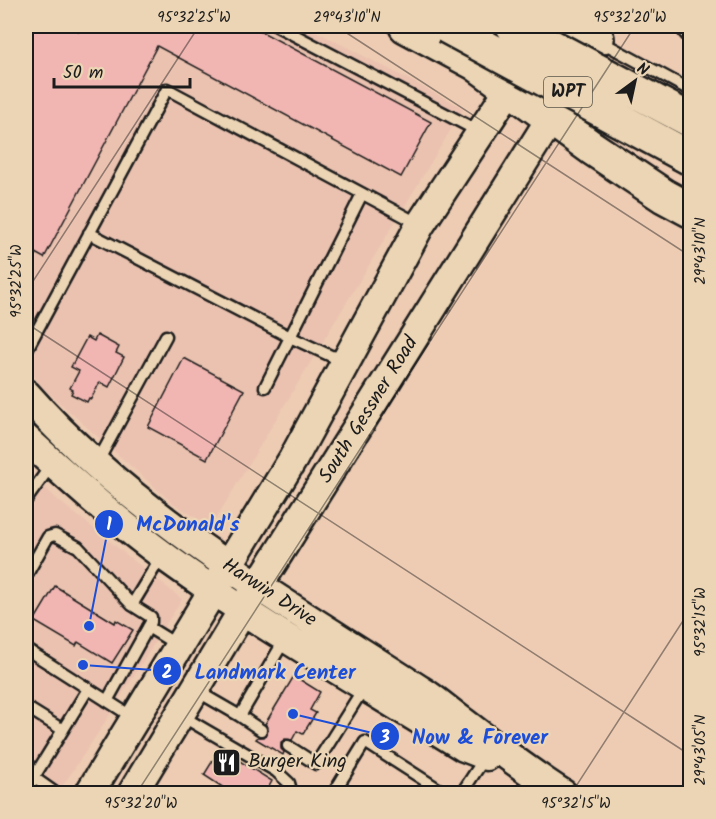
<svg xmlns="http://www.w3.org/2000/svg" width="716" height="819" viewBox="0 0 716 819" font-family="Kalam,sans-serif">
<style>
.built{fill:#ebc2b0}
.building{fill:#f1b6b2;stroke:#1c1c1c;stroke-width:1.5}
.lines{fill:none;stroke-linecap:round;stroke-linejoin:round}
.service-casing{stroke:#1c1c1c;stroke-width:15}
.secondary-casing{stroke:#1c1c1c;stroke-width:33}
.motorway-casing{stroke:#1c1c1c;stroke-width:38}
.service{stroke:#ecd5b4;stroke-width:10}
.secondary{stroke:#ecd5b4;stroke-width:28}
.motorway{stroke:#ecd5b4;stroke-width:33}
.motorway-bridge-casing{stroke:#1c1c1c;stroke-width:38;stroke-linecap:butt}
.motorway-bridge{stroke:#ecd5b4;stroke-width:33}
.ticks{fill:none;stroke:#1c1c1c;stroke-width:1.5;stroke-opacity:0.45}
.labels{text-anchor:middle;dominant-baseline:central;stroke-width:4.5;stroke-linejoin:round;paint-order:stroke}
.shield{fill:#ecd5b4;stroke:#5a544a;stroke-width:1.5}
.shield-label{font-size:18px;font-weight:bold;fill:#1c1c1c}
.street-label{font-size:20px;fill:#1c1c1c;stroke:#ecd5b4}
.poi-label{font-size:20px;fill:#1c1c1c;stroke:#ecd5b4;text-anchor:start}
.leader{fill:none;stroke:#1d4ed8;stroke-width:2}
.callout-dot{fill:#1d4ed8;stroke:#ecd5b4;stroke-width:2}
.mark-label{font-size:18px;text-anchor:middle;font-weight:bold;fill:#fff}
.callout-label{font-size:21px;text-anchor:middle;font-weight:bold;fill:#1d4ed8;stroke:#ecd5b4;stroke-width:4.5;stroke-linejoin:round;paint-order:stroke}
.neatline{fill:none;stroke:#1c1c1c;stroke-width:2}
.ticks-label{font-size:15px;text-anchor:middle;fill:#1c1c1c}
</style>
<rect width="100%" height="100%" fill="#eeccb3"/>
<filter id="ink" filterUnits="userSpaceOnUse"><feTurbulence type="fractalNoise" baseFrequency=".0167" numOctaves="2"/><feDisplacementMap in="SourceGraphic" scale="12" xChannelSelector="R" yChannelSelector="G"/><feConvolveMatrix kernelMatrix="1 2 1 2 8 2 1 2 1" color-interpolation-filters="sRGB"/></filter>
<g filter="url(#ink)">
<!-- built -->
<path class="built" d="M 26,26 L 306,26 L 464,108 L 211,527 L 171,502 L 44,389 L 26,367 Z
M 26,469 L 58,500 L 182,599 L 100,730 L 58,793 L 26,793 Z"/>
<!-- building -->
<path class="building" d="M 26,26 L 69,26 L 79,31 L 82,26 L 251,26 L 431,122 L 401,177 L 157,46 L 44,258 L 26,248 Z
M 97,335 L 119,347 L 116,353 L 124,357 L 109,387 L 100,382 L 91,399 L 89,398 L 87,402 L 71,394 L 73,390 L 70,388 L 79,371 L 71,367 L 87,337 L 94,341 Z
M 184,358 L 244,390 L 207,459 L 148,427 Z
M 55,586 L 115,623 L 116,620 L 133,630 L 112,663 L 78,642 L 76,646 L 34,621 Z
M 294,676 L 320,692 L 310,710 L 316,713 L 303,734 L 297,731 L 292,740 L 285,739 L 281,742 L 281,749 L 284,752 L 283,755 L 256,739 L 258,737 L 264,737 L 267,734 L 268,727 L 265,724 Z
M 220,749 L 272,781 L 265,794 L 233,794 L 204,775 Z"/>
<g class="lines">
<defs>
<path id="service" d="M 277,26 L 480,132
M 684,26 L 684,32 L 690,39
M 598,40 L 690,90
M 89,233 L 290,337 L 331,356 L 347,358
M 26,351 L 167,89 L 419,224
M 265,387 L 362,194
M 97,463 L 166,336
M 26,500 L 52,464
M 26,576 L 48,537 L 55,535 L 78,547 L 132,605 L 151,617 L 151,622 L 107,701
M 132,605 L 161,557
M 148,627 L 179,646
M 26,649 L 134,718
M 195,690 L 240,716 L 285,639
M 26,707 L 63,730
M 180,715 L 276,771 L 289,783 L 292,794
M 240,716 L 261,730
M 288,746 L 316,764 L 365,686
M 26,772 L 57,794
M 26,790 L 88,689
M 333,794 L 365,742 L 446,794
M 461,794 L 486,756"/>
<path id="secondary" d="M 26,394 C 136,519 282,600 420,690 C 435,699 449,712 463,722 C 496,747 528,772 563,794
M 26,439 C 72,481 118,523 168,559 C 263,628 365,685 464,747 L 487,756
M 89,794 L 293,459 L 420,225 L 510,88 L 548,26
M 132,794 L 243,610 L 563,99"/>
<path id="motorway" d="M 406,26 L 475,63 L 592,148 L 664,196 L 690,210
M 572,26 L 597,39"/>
</defs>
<!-- service casing -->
<use href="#service" class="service-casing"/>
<!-- secondary casing -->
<use href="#secondary" class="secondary-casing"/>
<!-- motorway casing -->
<use href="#motorway" class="motorway-casing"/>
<!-- service -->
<use href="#service" class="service"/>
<!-- secondary -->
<use href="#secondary" class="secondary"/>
<!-- motorway -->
<use href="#motorway" class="motorway"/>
<defs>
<path id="motorway-bridge" d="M 446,26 L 690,158
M 513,26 L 690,120"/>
</defs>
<!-- motorway-bridge casing -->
<use href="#motorway-bridge" class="motorway-bridge-casing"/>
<!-- motorway-bridge -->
<use href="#motorway-bridge" class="motorway-bridge"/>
</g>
</g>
<!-- ticks -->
<path class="ticks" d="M 336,26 L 690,256M 26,292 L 199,26M 26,323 L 690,755M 136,794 L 635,26M 571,794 L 690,610"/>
<!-- icons -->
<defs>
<symbol id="restaurant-square" viewBox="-11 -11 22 22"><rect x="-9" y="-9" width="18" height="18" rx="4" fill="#1c1c1c" stroke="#ecd5b4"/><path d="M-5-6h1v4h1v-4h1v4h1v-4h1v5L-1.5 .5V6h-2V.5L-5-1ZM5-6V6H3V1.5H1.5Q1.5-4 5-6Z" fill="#fff"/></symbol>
</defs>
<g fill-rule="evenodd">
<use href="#restaurant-square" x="210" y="746" width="33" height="33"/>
</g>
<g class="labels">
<!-- shield labels -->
<rect class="shield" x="544" y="77" width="48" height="30" rx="4.5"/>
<g class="shield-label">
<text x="568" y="92">WPT</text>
</g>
<!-- street labels -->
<g class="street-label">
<text transform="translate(369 410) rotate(-58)">South Gessner Road</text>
<text transform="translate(269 593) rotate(33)">Harwin Drive</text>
</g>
<!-- poi labels -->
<g class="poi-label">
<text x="248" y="762">Burger King</text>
</g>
</g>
<!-- callouts -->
<path class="leader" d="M89 626L109 524M83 665L167 671M293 714L385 736"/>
<g class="callout-dot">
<circle cx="89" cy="626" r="6"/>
<circle cx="83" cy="665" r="6"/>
<circle cx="293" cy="714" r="6"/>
<circle cx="109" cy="524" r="15"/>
<circle cx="167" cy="671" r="15"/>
<circle cx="385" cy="736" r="15"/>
</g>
<g class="mark-label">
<text x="109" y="530">1</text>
<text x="167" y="678">2</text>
<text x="385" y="743">3</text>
</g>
<g class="callout-label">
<text x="188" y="531">McDonald's</text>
<text x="275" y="679">Landmark Center</text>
<text x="480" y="744">Now &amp; Forever</text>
</g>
<!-- margin -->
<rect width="716" height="819" fill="none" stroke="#ecd5b4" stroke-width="66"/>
<!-- north arrow -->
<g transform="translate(635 81) rotate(33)" stroke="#ecd5b4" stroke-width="4.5" paint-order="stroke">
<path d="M0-4.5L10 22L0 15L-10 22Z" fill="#1c1c1c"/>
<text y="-9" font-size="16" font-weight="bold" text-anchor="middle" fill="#1c1c1c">N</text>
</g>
<!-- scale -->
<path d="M54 78v9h136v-9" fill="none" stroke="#1c1c1c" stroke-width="3"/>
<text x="63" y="78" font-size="18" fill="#1c1c1c" stroke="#ecd5b4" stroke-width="4.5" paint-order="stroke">50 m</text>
<rect x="33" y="33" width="650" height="753" class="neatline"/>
<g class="ticks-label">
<text x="194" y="22">95°32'25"W</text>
<text x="347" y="22">29°43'10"N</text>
<text x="630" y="22">95°32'20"W</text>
<text transform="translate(700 251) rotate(-90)" y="5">29°43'10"N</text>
<text transform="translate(16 281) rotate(-90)" y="5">95°32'25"W</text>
<text transform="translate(700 622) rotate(-90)" y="5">95°32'15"W</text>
<text transform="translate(700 750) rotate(-90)" y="5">29°43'05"N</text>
<text x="141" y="808">95°32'20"W</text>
<text x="576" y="808">95°32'15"W</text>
</g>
</svg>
